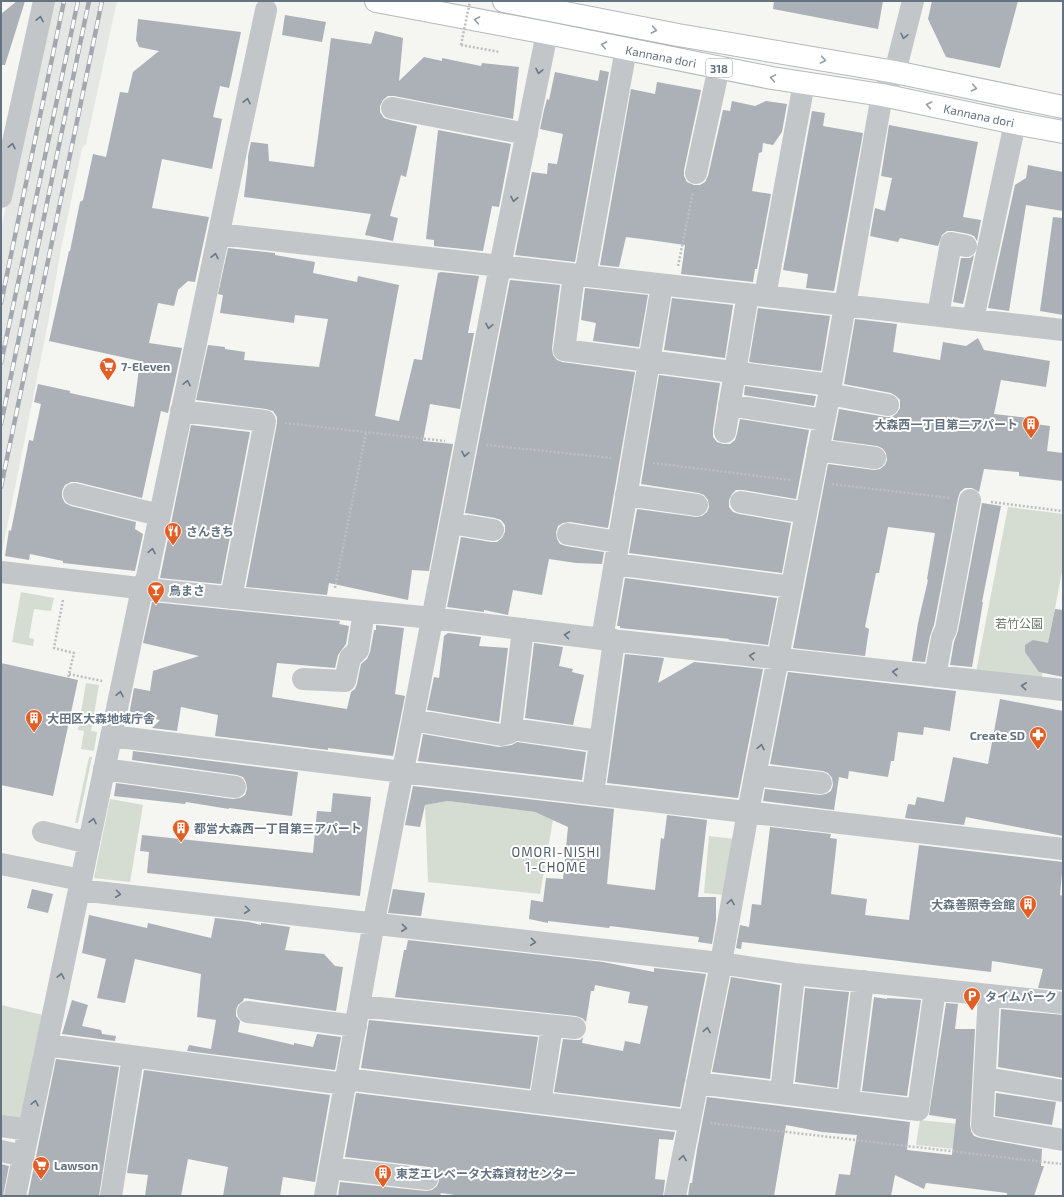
<svg xmlns="http://www.w3.org/2000/svg" width="1064" height="1197" viewBox="0 0 1064 1197" font-family="'Exo 2','Noto Sans JP',sans-serif">
<style>
.built{fill:#e5e7e5}
.green{fill:#d5dcd2}
.building{fill:#abb1b7}
.lines{fill:none;stroke-linecap:round;stroke-linejoin:round}
.major-casing{stroke:#b5b9bd;stroke-width:24}
.path{stroke:#bcbec0;stroke-width:2.5;stroke-dasharray:2 2;stroke-linecap:butt}
.minor{stroke:#c2c6c9;stroke-width:22}
.major{stroke:#fff;stroke-width:22}
.rail-casing{stroke:#a3a8ae;stroke-width:4.5}
.rail{stroke:#fff;stroke-width:3;stroke-dasharray:9;stroke-linecap:butt}
.path-bridge{stroke:#bcbec0;stroke-width:2.5;stroke-dasharray:2 2;stroke-linecap:butt}
.oneway{stroke:#697786}
.oneway2{stroke:#929da8}
.labels{text-anchor:middle;dominant-baseline:central;stroke-width:4;stroke-linejoin:round;paint-order:stroke}
.shield{fill:#fff;stroke:#929da8;stroke-width:1}
.shield-label{font-size:11px;font-weight:bold;fill:#647382}
.street-label{font-size:12px;fill:#647382;stroke:#fff}
.poi-label{font-size:12px;font-weight:bold;fill:#647382;stroke:#fff;text-anchor:start}
.park-label{font-size:12px;fill:#667963;stroke:#fff}
.neighbourhood-label{font-size:13px;letter-spacing:1px;fill:#525c67;stroke:#fff}
</style>
<rect width="100%" height="100%" fill="#f5f5f1"/>
<!-- built -->
<path class="built" d="M 49,1 L 117,1 L 86,144 L 82,148 L 61,249 L 48,323 L 1,557 L 1,229 Z"/>
<!-- green -->
<path class="green" d="M 1008,507 L 1063,514 L 1063,566 L 1041,681 L 976,672 Z
M 21,592 L 54,598 L 51,611 L 34,609 L 29,638 L 34,639 L 33,646 L 12,642 Z
M 86,683 L 99,685 L 91,731 L 97,732 L 94,751 L 81,749 L 84,731 L 78,730 Z
M 89,757 L 92,757 L 78,823 L 75,823 Z
M 110,799 L 143,805 L 130,882 L 94,878 Z
M 448,801 L 535,812 L 553,820 L 540,894 L 428,882 L 425,805 Z
M 709,836 L 735,839 L 724,895 L 704,893 Z
M 1,1005 L 43,1015 L 21,1122 L 1,1118 Z
M 920,1120 L 958,1124 L 955,1149 L 916,1145 Z"/>
<!-- building -->
<path class="building" d="M 17,1 L 25,1 L 5,65 L 1,65 L 1,14 Z
M 774,1 L 883,1 L 878,29 L 773,9 Z
M 932,1 L 1018,1 L 1000,68 L 946,57 L 928,19 Z
M 285,15 L 326,22 L 322,42 L 282,35 Z
M 138,19 L 241,32 L 229,88 L 220,86 L 213,117 L 222,119 L 212,169 L 162,159 L 152,208 L 209,217 L 195,282 L 188,281 L 178,290 L 174,306 L 158,303 L 149,343 L 182,348 L 168,413 L 161,411 L 142,498 L 77,482 L 71,482 L 65,485 L 62,491 L 62,497 L 65,503 L 71,506 L 136,522 L 135,529 L 143,534 L 135,571 L 63,563 L 63,561 L 30,554 L 29,560 L 5,556 L 9,530 L 11,531 L 29,440 L 33,441 L 41,404 L 34,402 L 38,384 L 70,391 L 70,393 L 134,407 L 140,361 L 49,341 L 69,251 L 70,251 L 80,202 L 83,200 L 93,154 L 106,157 L 120,92 L 128,93 L 133,72 L 159,51 L 139,47 L 136,40 Z
M 375,31 L 403,38 L 399,81 L 424,57 L 442,61 L 442,58 L 481,66 L 482,63 L 519,67 L 513,119 L 394,96 L 388,96 L 383,100 L 380,106 L 380,112 L 384,118 L 390,120 L 417,126 L 406,177 L 401,175 L 390,216 L 398,218 L 393,241 L 365,235 L 371,214 L 244,197 L 248,163 L 248,156 L 251,142 L 268,144 L 269,161 L 314,167 L 331,38 L 371,44 Z
M 600,70 L 609,72 L 575,262 L 515,255 L 532,172 L 547,174 L 548,163 L 557,164 L 563,134 L 540,129 L 544,110 L 547,99 L 549,100 L 555,72 L 598,81 Z
M 657,82 L 701,90 L 684,170 L 684,176 L 687,182 L 694,185 L 700,185 L 705,182 L 708,176 L 723,110 L 730,111 L 732,101 L 755,106 L 766,101 L 787,104 L 782,132 L 773,145 L 763,143 L 762,152 L 759,153 L 752,191 L 771,194 L 757,269 L 755,269 L 753,282 L 681,274 L 685,245 L 650,240 L 626,237 L 619,267 L 600,265 L 631,89 L 655,94 Z
M 812,111 L 825,113 L 823,126 L 863,133 L 834,291 L 806,288 L 808,274 L 783,270 Z
M 889,125 L 978,142 L 963,217 L 981,220 L 977,241 L 974,236 L 969,234 L 953,231 L 947,231 L 942,235 L 938,246 L 900,238 L 898,242 L 870,236 L 875,208 L 885,211 L 892,178 L 881,176 Z
M 438,130 L 511,144 L 499,207 L 492,206 L 483,251 L 434,246 L 434,240 L 426,239 Z
M 1028,165 L 1063,172 L 1063,211 L 1026,205 L 1009,311 L 988,308 L 1015,185 L 1026,178 Z
M 1053,217 L 1063,218 L 1063,315 L 1040,311 Z
M 228,248 L 275,253 L 275,255 L 315,262 L 313,273 L 357,282 L 358,276 L 399,285 L 375,416 L 399,421 L 414,359 L 422,360 L 438,273 L 441,272 L 479,276 L 468,333 L 474,333 L 460,409 L 430,404 L 423,441 L 453,444 L 429,571 L 412,570 L 408,600 L 329,583 L 327,595 L 246,587 L 277,423 L 277,417 L 273,411 L 266,409 L 196,400 L 208,345 L 225,347 L 225,349 L 245,352 L 244,360 L 319,367 L 328,319 L 295,315 L 294,323 L 220,313 L 223,295 L 218,294 Z
M 974,255 L 963,304 L 953,302 L 961,258 L 970,258 Z
M 510,280 L 560,285 L 552,348 L 553,355 L 557,360 L 562,362 L 635,372 L 608,528 L 570,522 L 563,523 L 558,526 L 556,532 L 557,539 L 560,544 L 566,546 L 604,552 L 602,564 L 576,563 L 549,559 L 542,595 L 513,590 L 508,615 L 484,610 L 484,612 L 447,607 L 461,537 L 491,542 L 497,542 L 502,538 L 505,532 L 505,525 L 501,520 L 495,518 L 465,513 Z
M 585,288 L 648,295 L 639,347 L 593,341 L 596,323 L 581,320 Z
M 672,298 L 733,305 L 725,358 L 664,350 Z
M 758,308 L 830,316 L 821,371 L 749,362 Z
M 855,319 L 897,324 L 893,352 L 940,360 L 943,342 L 966,346 L 978,338 L 984,350 L 1050,361 L 1046,387 L 1001,380 L 994,414 L 1036,419 L 1035,424 L 1050,426 L 1047,451 L 1063,453 L 1063,481 L 1019,476 L 1019,472 L 984,469 L 979,492 L 972,488 L 965,488 L 960,492 L 958,498 L 934,625 L 930,636 L 925,662 L 912,661 L 918,623 L 928,580 L 927,579 L 935,533 L 888,527 L 879,573 L 876,573 L 865,627 L 869,629 L 865,656 L 793,648 L 828,464 L 874,470 L 880,469 L 885,465 L 887,460 L 886,453 L 882,448 L 877,446 L 833,440 L 839,409 L 886,417 L 892,417 L 897,413 L 900,408 L 900,400 L 896,396 L 891,393 L 844,384 Z
M 659,375 L 720,383 L 713,430 L 713,437 L 717,442 L 723,444 L 730,444 L 735,440 L 737,434 L 740,419 L 809,430 L 796,499 L 743,490 L 736,490 L 732,494 L 729,500 L 729,507 L 733,512 L 739,514 L 791,523 L 782,573 L 629,553 L 637,509 L 696,517 L 702,516 L 707,512 L 709,507 L 708,500 L 704,495 L 699,493 L 641,484 Z
M 745,386 L 816,396 L 814,406 L 744,395 Z
M 191,425 L 250,432 L 221,584 L 160,578 Z
M 982,503 L 1001,506 L 982,602 L 983,602 L 972,667 L 950,665 L 954,642 L 958,631 Z
M 625,578 L 777,598 L 768,645 L 728,640 L 730,639 L 620,628 L 620,626 L 617,626 Z
M 152,602 L 340,621 L 339,624 L 349,626 L 346,644 L 338,655 L 335,668 L 277,663 L 272,697 L 347,709 L 351,692 L 355,689 L 357,684 L 361,664 L 367,659 L 370,652 L 374,630 L 376,630 L 376,625 L 404,628 L 395,694 L 405,696 L 393,756 L 328,748 L 328,750 L 215,736 L 218,715 L 181,707 L 177,731 L 152,728 L 160,720 L 129,715 L 134,688 L 150,691 L 153,671 L 199,656 L 143,643 Z
M 1055,609 L 1063,610 L 1063,677 L 1039,672 L 1025,652 L 1025,645 L 1033,640 L 1048,643 Z
M 448,633 L 481,637 L 479,646 L 508,648 L 499,722 L 427,710 L 434,677 L 439,678 L 444,636 Z
M 534,643 L 563,647 L 559,666 L 573,669 L 572,672 L 584,675 L 573,725 L 525,718 Z
M 625,654 L 664,658 L 658,683 L 694,662 L 763,669 L 738,798 L 607,783 Z
M 1,663 L 78,680 L 53,796 L 1,785 Z
M 788,672 L 956,691 L 950,731 L 924,727 L 923,735 L 898,732 L 894,761 L 891,761 L 888,777 L 849,771 L 848,779 L 839,777 L 834,810 L 763,801 L 765,789 L 820,795 L 826,794 L 831,791 L 833,785 L 832,778 L 828,773 L 823,771 L 770,764 Z
M 1000,699 L 1063,711 L 1063,836 L 966,817 L 964,825 L 905,818 L 908,804 L 915,805 L 917,797 L 944,802 L 953,757 L 988,764 Z
M 423,734 L 499,747 L 512,745 L 517,742 L 586,752 L 582,780 L 418,761 Z
M 133,751 L 298,772 L 292,816 L 229,808 L 229,809 L 186,802 L 185,804 L 114,796 L 116,783 L 233,799 L 240,798 L 245,795 L 247,789 L 246,782 L 243,777 L 237,775 L 132,760 Z
M 413,786 L 614,809 L 607,884 L 655,890 L 661,838 L 664,839 L 667,815 L 707,820 L 698,897 L 716,897 L 716,920 L 712,944 L 698,942 L 699,937 L 610,926 L 609,928 L 548,921 L 548,923 L 529,919 L 531,900 L 543,902 L 546,878 L 563,879 L 568,827 L 535,812 L 448,801 L 425,805 L 420,827 L 405,825 Z
M 333,793 L 371,797 L 360,896 L 147,873 L 149,852 L 140,851 L 142,835 L 313,853 L 317,811 L 331,812 Z
M 770,827 L 831,834 L 830,838 L 837,839 L 831,894 L 867,899 L 865,915 L 909,920 L 919,845 L 1063,862 L 1060,895 L 1063,896 L 1063,990 L 1038,988 L 1043,969 L 992,961 L 991,972 L 742,942 L 741,949 L 736,948 L 740,925 L 749,927 L 752,904 L 761,905 Z
M 32,889 L 53,894 L 48,913 L 27,908 Z
M 393,889 L 425,893 L 421,916 L 388,913 Z
M 89,915 L 147,928 L 148,923 L 211,938 L 215,918 L 249,922 L 261,925 L 261,923 L 290,927 L 285,950 L 324,954 L 335,966 L 343,967 L 336,1011 L 244,998 L 243,1001 L 238,1005 L 236,1010 L 236,1016 L 240,1021 L 238,1032 L 294,1045 L 294,1043 L 313,1047 L 317,1034 L 341,1037 L 335,1070 L 187,1051 L 189,1045 L 211,1049 L 216,1020 L 197,1017 L 201,974 L 135,959 L 125,1003 L 97,998 L 106,959 L 82,953 Z
M 408,940 L 603,962 L 654,972 L 654,968 L 706,974 L 680,1107 L 554,1092 L 563,1039 L 574,1040 L 580,1040 L 583,1037 L 582,1043 L 623,1051 L 625,1041 L 640,1044 L 648,1006 L 628,1003 L 630,992 L 595,985 L 594,991 L 591,991 L 586,1022 L 582,1018 L 576,1016 L 395,997 L 404,950 L 406,950 Z
M 731,977 L 780,985 L 770,1079 L 712,1072 Z
M 805,988 L 849,992 L 837,1088 L 795,1082 Z
M 874,997 L 887,999 L 887,998 L 921,1000 L 907,1096 L 862,1091 Z
M 72,1000 L 88,1005 L 82,1026 L 101,1030 L 102,1034 L 116,1036 L 115,1041 L 62,1034 Z
M 946,1003 L 958,1004 L 955,1029 L 975,1029 L 970,1125 L 971,1131 L 974,1136 L 980,1138 L 1042,1149 L 1041,1166 L 1044,1166 L 1034,1196 L 1007,1196 L 1007,1193 L 926,1183 L 924,1189 L 895,1175 L 891,1196 L 835,1196 L 839,1174 L 850,1175 L 857,1135 L 822,1132 L 786,1125 L 774,1196 L 688,1196 L 690,1183 L 692,1183 L 697,1150 L 707,1097 L 910,1122 L 907,1150 L 952,1155 L 956,1119 L 929,1115 Z
M 1001,1009 L 1063,1015 L 1063,1078 L 998,1067 Z
M 369,1020 L 538,1037 L 530,1089 L 361,1068 Z
M 56,1059 L 119,1067 L 99,1196 L 28,1196 Z
M 144,1070 L 330,1095 L 315,1182 L 283,1177 L 280,1196 L 223,1196 L 228,1167 L 188,1159 L 181,1196 L 145,1196 L 148,1175 L 127,1173 Z
M 356,1093 L 675,1132 L 673,1140 L 659,1139 L 655,1179 L 665,1180 L 663,1196 L 462,1196 L 441,1193 L 440,1196 L 338,1196 L 340,1182 L 426,1191 L 432,1190 L 437,1186 L 439,1181 L 438,1174 L 434,1169 L 429,1167 L 345,1157 Z
M 996,1093 L 1056,1102 L 1052,1125 L 995,1116 Z
M 1,1164 L 9,1166 L 3,1196 L 1,1196 Z"/>
<g class="lines">
<defs>
<path id="major" d="M 376,1 L 547,33 L 772,78 L 882,95 L 1015,123 L 1063,132
M 504,1 L 678,35 L 895,72 L 1063,107"/>
</defs>
<!-- major casing -->
<use href="#major" class="major-casing"/>
<!-- path -->
<path class="path" d="M 461,45 L 500,52
M 678,266 L 693,192
M 285,423 L 445,441
M 486,445 L 612,458
M 653,463 L 791,480
M 832,484 L 950,498
M 991,502 L 1063,511
M 335,588 L 366,432
M 63,600 L 54,648 L 74,653 L 68,678
M 69,674 L 102,681
M 710,1123 L 1061,1164"/>
<!-- minor -->
<path class="minor" d="M 392,108 L 527,134
M 696,173 L 719,67
M 1,197 L 44,1
M 219,234 L 1063,330
M 574,275 L 564,350 L 831,385
M 585,276 L 626,49
M 765,296 L 804,83
M 938,315 L 951,243 L 966,246
M 973,319 L 1015,123
M 829,394 L 888,405
M 729,405 L 824,420
M 181,411 L 265,421 L 231,598
M 725,432 L 748,294
M 818,450 L 875,458
M 74,494 L 159,515
M 626,495 L 697,505
M 741,502 L 806,513
M 451,523 L 493,530
M 568,534 L 618,542
M 615,564 L 792,587
M 1,572 L 156,590 L 432,618 L 602,639 L 1063,690
M 602,639 L 662,285
M 935,676 L 942,638 L 946,629 L 970,500
M 303,679 L 345,681 L 350,658 L 358,650 L 364,611
M 413,720 L 501,735 L 509,733 L 511,729 L 523,629
M 511,729 L 599,741
M 111,736 L 403,772 L 1063,849
M 104,769 L 235,787
M 755,775 L 821,783
M 593,794 L 614,640
M 43,832 L 89,843
M 1,864 L 81,880
M 79,890 L 720,963 L 794,974 L 1063,1003
M 989,995 L 982,1126 L 1063,1140
M 359,1006 L 575,1028
M 248,1012 L 356,1026
M 47,1045 L 345,1084
M 985,1078 L 1063,1091
M 346,1079 L 689,1121
M 697,1083 L 918,1110 L 935,989
M 781,1093 L 794,974
M 848,1101 L 863,981
M 540,1103 L 552,1026
M 1,1126 L 29,1130
M 1,1151 L 23,1156
M 330,1168 L 427,1179
M 15,1196 L 138,608 L 142,589 L 147,577 C 185,388 226,199 266,10
M 111,1196 L 133,1057
M 325,1196 L 376,911 L 500,266 L 547,33
M 675,1196 L 719,974 L 748,812 L 831,385 L 882,95 L 895,72 L 913,1"/>
<!-- major -->
<use href="#major" class="major"/>
<defs>
<path id="rail" d="M 1,303 L 64,1
M 1,363 L 78,1
M 1,424 L 89,1
M 1,487 L 102,1"/>
</defs>
<!-- rail casing -->
<use href="#rail" class="rail-casing"/>
<!-- rail -->
<use href="#rail" class="rail"/>
<!-- path-bridge -->
<path class="path-bridge" d="M 461,45 L 470,1"/>
</g>
<!-- one-way arrows -->
<defs><path id="oneway-chevron" d="M-2-3.5L2.5 0L-2 3.5" fill="none" stroke-width="1.6" stroke-linecap="round" stroke-linejoin="round"/></defs>
<g class="oneway">
<use href="#oneway-chevron" transform="translate(40 19) rotate(-78)"/>
<use href="#oneway-chevron" transform="translate(904 36) rotate(103)"/>
<use href="#oneway-chevron" transform="translate(539 71) rotate(102)"/>
<use href="#oneway-chevron" transform="translate(247 101) rotate(-78)"/>
<use href="#oneway-chevron" transform="translate(12 146) rotate(-78)"/>
<use href="#oneway-chevron" transform="translate(514 199) rotate(101)"/>
<use href="#oneway-chevron" transform="translate(215 256) rotate(-78)"/>
<use href="#oneway-chevron" transform="translate(489 326) rotate(101)"/>
<use href="#oneway-chevron" transform="translate(187 383) rotate(-78)"/>
<use href="#oneway-chevron" transform="translate(465 454) rotate(101)"/>
<use href="#oneway-chevron" transform="translate(152 551) rotate(-79)"/>
<use href="#oneway-chevron" transform="translate(567 635) rotate(-173)"/>
<use href="#oneway-chevron" transform="translate(752 656) rotate(-173)"/>
<use href="#oneway-chevron" transform="translate(895 672) rotate(-174)"/>
<use href="#oneway-chevron" transform="translate(1024 686) rotate(-174)"/>
<use href="#oneway-chevron" transform="translate(120 694) rotate(-78)"/>
<use href="#oneway-chevron" transform="translate(761 747) rotate(-79)"/>
<use href="#oneway-chevron" transform="translate(93 821) rotate(-78)"/>
<use href="#oneway-chevron" transform="translate(118 894) rotate(7)"/>
<use href="#oneway-chevron" transform="translate(731 902) rotate(-79)"/>
<use href="#oneway-chevron" transform="translate(247 910) rotate(7)"/>
<use href="#oneway-chevron" transform="translate(404 928) rotate(6)"/>
<use href="#oneway-chevron" transform="translate(533 942) rotate(6)"/>
<use href="#oneway-chevron" transform="translate(61 976) rotate(-78)"/>
<use href="#oneway-chevron" transform="translate(707 1030) rotate(-79)"/>
<use href="#oneway-chevron" transform="translate(35 1103) rotate(-78)"/>
<use href="#oneway-chevron" transform="translate(683 1158) rotate(-80)"/>
</g>
<g class="oneway2">
<use href="#oneway-chevron" transform="translate(477 20) rotate(-169)"/>
<use href="#oneway-chevron" transform="translate(654 30) rotate(11)"/>
<use href="#oneway-chevron" transform="translate(604 45) rotate(-169)"/>
<use href="#oneway-chevron" transform="translate(823 60) rotate(10)"/>
<use href="#oneway-chevron" transform="translate(773 78) rotate(-170)"/>
<use href="#oneway-chevron" transform="translate(974 88) rotate(12)"/>
<use href="#oneway-chevron" transform="translate(929 105) rotate(-168)"/>
</g>
<!-- icons -->
<defs>
<symbol id="supermarket-pin" viewBox="-11 -11 22 30"><path d="M0 17L-7.5 6A9.5 9.5 0 1 1 7.5 6Z" fill="#e25e25" stroke="#fff"/><path d="M-6-5.5h2.5l.6 2H6L4.5 2H-2.5L-4.4-4H-6ZM-1.5 3.2a1.3 1.3 0 1 0 .1 0ZM3 3.2a1.3 1.3 0 1 0 .1 0Z" fill="#fff"/></symbol>
<symbol id="building-pin" viewBox="-11 -11 22 30"><path d="M0 17L-7.5 6A9.5 9.5 0 1 1 7.5 6Z" fill="#e25e25" stroke="#fff"/><path d="M-4-6H4V6H1V3H-1V6H-4ZM-2.5-4.3h1.7v1.8h-1.7ZM.8-4.3h1.7v1.8H.8ZM-2.5-1h1.7V.8h-1.7ZM.8-1h1.7V.8H.8Z" fill="#fff"/></symbol>
<symbol id="restaurant-pin" viewBox="-11 -11 22 30"><path d="M0 17L-7.5 6A9.5 9.5 0 1 1 7.5 6Z" fill="#e25e25" stroke="#fff"/><path d="M-5-6h1v4h1v-4h1v4h1v-4h1v5L-1.5 .5V6h-2V.5L-5-1ZM5-6V6H3V1.5H1.5Q1.5-4 5-6Z" fill="#fff"/></symbol>
<symbol id="bar-pin" viewBox="-11 -11 22 30"><path d="M0 17L-7.5 6A9.5 9.5 0 1 1 7.5 6Z" fill="#e25e25" stroke="#fff"/><path d="M-6-5H6L.8 .8V4.5H3.5V6h-7V4.5H-.8V.8Z" fill="#fff"/></symbol>
<symbol id="pharmacy-pin" viewBox="-11 -11 22 30"><path d="M0 17L-7.5 6A9.5 9.5 0 1 1 7.5 6Z" fill="#e25e25" stroke="#fff"/><path d="M-2-6h4v4h4v4h-4v4h-4v-4h-4v-4h4Z" fill="#fff"/></symbol>
<symbol id="parking-pin" viewBox="-11 -11 22 30"><path d="M0 17L-7.5 6A9.5 9.5 0 1 1 7.5 6Z" fill="#e25e25" stroke="#fff"/><path d="M-3.5-5.5H1a3.5 3.5 0 0 1 0 7H-1V5.5H-3.5ZM-1-3.4V-.6H.8a1.4 1.4 0 0 0 0-2.8Z" fill="#fff"/></symbol>
</defs>
<g fill-rule="evenodd">
<use href="#supermarket-pin" x="98" y="356" width="20" height="27"/>
<use href="#building-pin" x="1021" y="414" width="20" height="27"/>
<use href="#restaurant-pin" x="163" y="521" width="20" height="27"/>
<use href="#bar-pin" x="146" y="580" width="20" height="27"/>
<use href="#building-pin" x="24" y="708" width="20" height="27"/>
<use href="#pharmacy-pin" x="1028" y="725" width="20" height="27"/>
<use href="#building-pin" x="171" y="818" width="20" height="27"/>
<use href="#building-pin" x="1018" y="894" width="20" height="27"/>
<use href="#parking-pin" x="962" y="986" width="20" height="27"/>
<use href="#supermarket-pin" x="31" y="1155" width="20" height="27"/>
<use href="#building-pin" x="373" y="1163" width="20" height="27"/>
</g>
<g class="labels">
<!-- shield labels -->
<rect class="shield" x="706" y="59" width="26" height="18" rx="3"/>
<g class="shield-label">
<text x="719" y="68">318</text>
</g>
<!-- street labels -->
<g class="street-label">
<text transform="translate(661 56) rotate(11)">Kannana dori</text>
<text transform="translate(979 115) rotate(12)">Kannana dori</text>
</g>
<!-- poi labels -->
<g class="poi-label">
<text x="121" y="366">7-Eleven</text>
<text x="1018" y="424" text-anchor="end">大森西一丁目第二アパート</text>
<text x="186" y="531">さんきち</text>
<text x="169" y="590">鳥まさ</text>
<text x="47" y="718">大田区大森地域庁舎</text>
<text x="1025" y="735" text-anchor="end">Create SD</text>
<text x="194" y="828">都営大森西一丁目第三アパート</text>
<text x="1015" y="904" text-anchor="end">大森善照寺会館</text>
<text x="985" y="996">タイムパーク</text>
<text x="54" y="1165">Lawson</text>
<text x="396" y="1173">東芝エレベータ大森資材センター</text>
</g>
<!-- park labels -->
<g class="park-label">
<text x="1019" y="623">若竹公園</text>
</g>
<!-- neighbourhood labels -->
<g class="neighbourhood-label">
<text x="556" y="852">OMORI-NISHI<tspan x="556" dy="15">1-CHOME</tspan></text>
</g>
</g>
<!-- border -->
<rect width="1064" height="1197" fill="none" stroke="#647382" stroke-width="4"/>
</svg>
